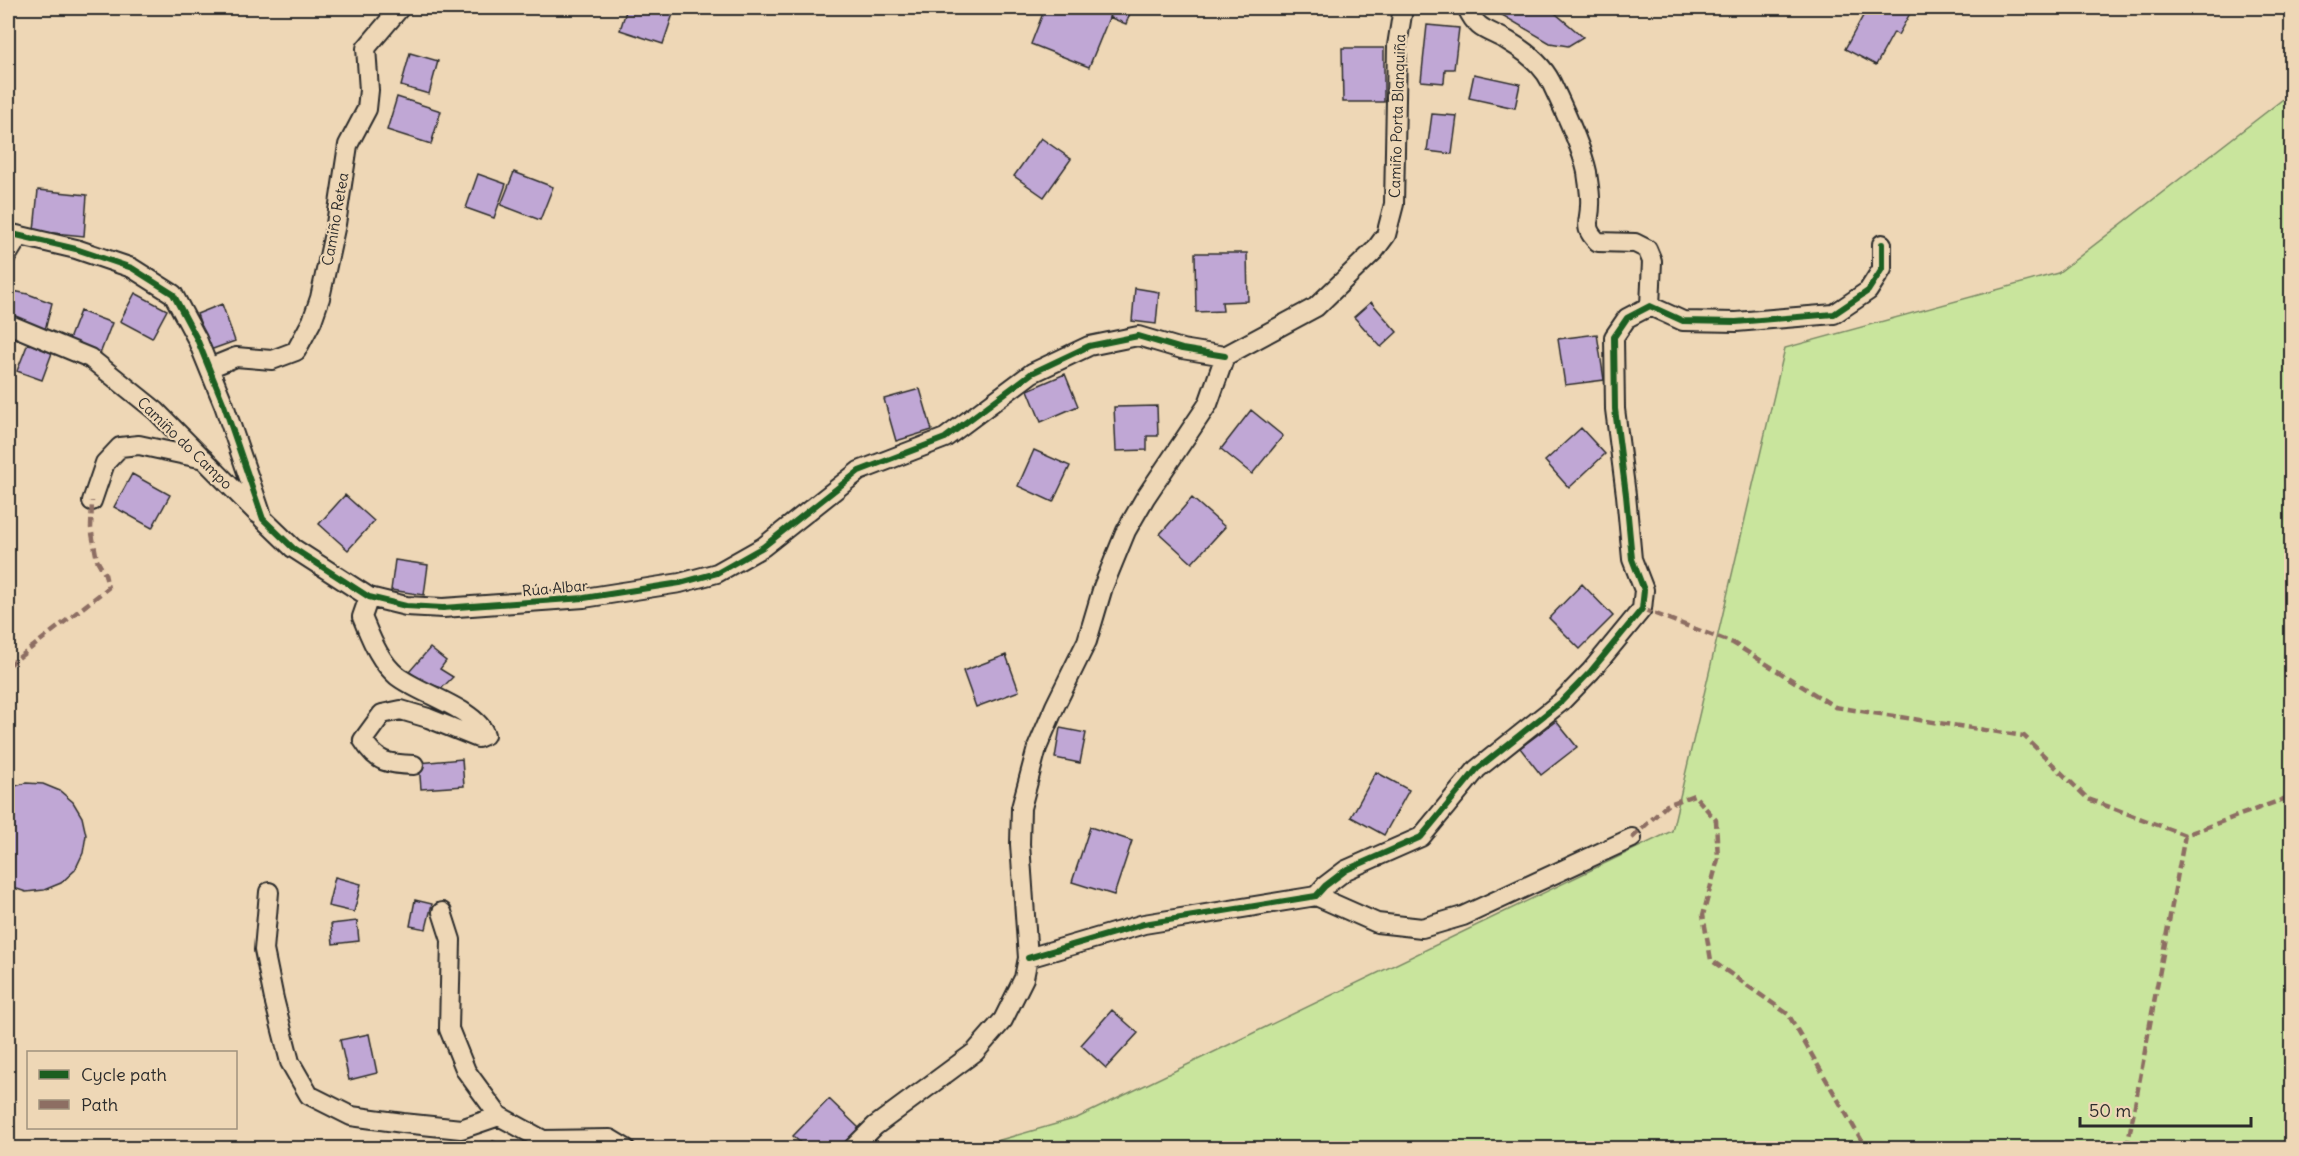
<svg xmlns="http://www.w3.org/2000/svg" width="2299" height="1156" viewBox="0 0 2299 1156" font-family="Delius,sans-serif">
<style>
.green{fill:#c9e59d;stroke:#7a8864;stroke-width:1.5}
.building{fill:#c0a7d5;stroke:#2b2b2b;stroke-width:1.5}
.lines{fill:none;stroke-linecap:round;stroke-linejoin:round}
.street-casing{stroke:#2b2b2b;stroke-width:22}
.street{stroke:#eed7b6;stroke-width:18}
.quiet{stroke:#8d6e63;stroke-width:4.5;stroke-dasharray:9 4.5;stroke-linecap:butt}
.cycleway-casing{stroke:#eed7b6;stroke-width:10}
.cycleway{stroke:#1b5e20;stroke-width:6}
.labels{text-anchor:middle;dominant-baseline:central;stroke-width:4.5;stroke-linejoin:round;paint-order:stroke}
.street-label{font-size:15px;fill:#2b2b2b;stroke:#eed7b6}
</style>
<rect width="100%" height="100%" fill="#eed7b6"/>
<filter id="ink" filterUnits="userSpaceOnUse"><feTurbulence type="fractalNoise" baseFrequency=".0167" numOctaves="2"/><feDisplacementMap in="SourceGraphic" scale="12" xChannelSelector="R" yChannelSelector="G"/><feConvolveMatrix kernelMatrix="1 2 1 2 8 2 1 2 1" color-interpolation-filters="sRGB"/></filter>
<g filter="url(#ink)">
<!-- green -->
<path class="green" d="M 2291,93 L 2291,1148 L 972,1148 L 1077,1118 L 1672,831 L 1785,348 L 2058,273 Z"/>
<!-- building -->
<path class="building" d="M 627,8 L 675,8 L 663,44 L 620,30 Z
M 957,8 L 983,8 L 982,13 Z
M 1045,8 L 1113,8 L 1089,67 L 1031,44 Z
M 1113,8 L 1132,8 L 1126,24 L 1109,17 Z
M 1505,8 L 1549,8 L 1583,37 L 1568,46 L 1550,43 L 1502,15 Z
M 1851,8 L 1913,8 L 1898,35 L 1894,32 L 1876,65 L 1845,49 L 1864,14 Z
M 1427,25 L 1459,28 L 1454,69 L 1445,69 L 1444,83 L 1421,81 Z
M 1342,48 L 1384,48 L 1384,102 L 1343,102 Z
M 410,53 L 438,61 L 429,94 L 401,86 Z
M 1474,74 L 1520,84 L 1515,108 L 1469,98 Z
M 397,97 L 441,111 L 431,144 L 387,130 Z
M 1432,114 L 1457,116 L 1452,154 L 1427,151 Z
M 1041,138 L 1071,159 L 1044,197 L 1014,176 Z
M 514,172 L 553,187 L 540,220 L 501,205 Z
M 478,174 L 506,184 L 494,218 L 466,208 Z
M 38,190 L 87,195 L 84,236 L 34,231 Z
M 1195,253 L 1247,253 L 1248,301 L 1222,302 L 1223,311 L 1196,312 Z
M 1135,288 L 1159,292 L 1156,324 L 1132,321 Z
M 8,290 L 28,294 L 52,303 L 45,330 L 8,316 Z
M 135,293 L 167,310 L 152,338 L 120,321 Z
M 1371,302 L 1397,332 L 1381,347 L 1354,317 Z
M 222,304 L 235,341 L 210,350 L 197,314 Z
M 80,311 L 112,323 L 100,354 L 68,342 Z
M 1597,334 L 1604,380 L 1565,385 L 1558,339 Z
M 28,343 L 52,353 L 42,380 L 17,371 Z
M 1065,374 L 1078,406 L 1041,422 L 1028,390 Z
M 920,389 L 932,430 L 896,441 L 884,399 Z
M 1157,406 L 1158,436 L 1147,436 L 1147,450 L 1116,451 L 1114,407 Z
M 1251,410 L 1283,436 L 1252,474 L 1221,449 Z
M 1581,428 L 1605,454 L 1569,488 L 1545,461 Z
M 1034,450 L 1070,466 L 1053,502 L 1018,486 Z
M 132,474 L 170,495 L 152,528 L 114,507 Z
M 345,495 L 374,521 L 348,550 L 319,524 Z
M 1192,498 L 1225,527 L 1192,563 L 1160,534 Z
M 395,560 L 428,565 L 424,595 L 391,590 Z
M 1582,584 L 1613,616 L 1580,649 L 1549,618 Z
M 430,648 L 446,661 L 440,669 L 453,677 L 442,688 L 426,683 L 409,672 Z
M 1006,655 L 1019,691 L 976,707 L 963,671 Z
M 1556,721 L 1577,747 L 1541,775 L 1520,748 Z
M 1060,728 L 1086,733 L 1080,763 L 1055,758 Z
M 462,759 L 464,786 L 421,789 L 419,763 Z
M 1376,772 L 1409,790 L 1384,835 L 1351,817 Z
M 26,783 L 43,784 L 60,791 L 73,802 L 82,817 L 86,835 L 83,853 L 75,870 L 61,883 L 44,890 L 26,892 L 8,886 L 8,788 Z
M 1090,827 L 1132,841 L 1114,895 L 1072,882 Z
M 335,877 L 361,884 L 354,912 L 328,906 Z
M 415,900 L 432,904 L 426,929 L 410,926 Z
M 357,921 L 359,941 L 333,944 L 331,924 Z
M 1112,1010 L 1138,1033 L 1106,1068 L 1081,1045 Z
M 369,1034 L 377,1073 L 349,1080 L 340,1040 Z
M 829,1099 L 859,1128 L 839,1148 L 806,1148 L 793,1136 Z
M 493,1141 L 509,1148 L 489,1148 Z"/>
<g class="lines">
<defs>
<path id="street" d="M 1467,8 C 1478,32 1488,29 1508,41 C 1525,51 1542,64 1551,82 C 1562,105 1582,148 1587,172 C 1588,182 1591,195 1590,205 C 1590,223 1582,227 1598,242 L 1635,243 L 1647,249 L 1652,261 L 1650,306
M 8,233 L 76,249 L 132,268 L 173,294 L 197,339 L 224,405 L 263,519 L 293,548 L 369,597 L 406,606 L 443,608 L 584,598 L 680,583 L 717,573 L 763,547 L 859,471 L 945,438 L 1032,373 L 1089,346 L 1138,336 L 1182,349 L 1225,356
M 8,254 L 19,236
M 8,324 L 90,358 L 156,411 L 258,514
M 1225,356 L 1316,307 L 1375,250 L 1386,235 L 1394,204 L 1397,46 L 1403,8
M 209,368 L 236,357 L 272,360 L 296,351 L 312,321 L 320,298 L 336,224 L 348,145 L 367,109 L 369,90 L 366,48 L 400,8
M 92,501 L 105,463 L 120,447 L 139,445 L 204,459
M 369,597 L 362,617 C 371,638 379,661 397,676 C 418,693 478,710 485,735 L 478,738 L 428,718 L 401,710 L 382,714 L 363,740 C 377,763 388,764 414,765
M 269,892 L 264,950 L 274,999 L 290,1062 L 309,1095 L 351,1116 L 403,1123 L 461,1129 L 499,1116 L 543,1140 L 610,1139 L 625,1148
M 1316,896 L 1377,923 L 1422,928 L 1463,916 L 1632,838
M 442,912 L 451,940 L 449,1029 L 466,1071 L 499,1116
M 1028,958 L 1144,924 L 1316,896 L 1325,886 L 1346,870 L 1421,837 L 1477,769 L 1561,702 L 1591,671 L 1642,609 L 1644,590 L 1632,559 L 1626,495 L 1615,409 L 1614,337 L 1627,318 L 1650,306 L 1683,321 L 1736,322 L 1834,314 L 1868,291 L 1882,269 L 1882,244
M 853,1148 L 875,1126 L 975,1052 L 1003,1020 L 1024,978 L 1028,958 L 1020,844 L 1021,808 L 1037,748 L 1055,706 L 1087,641 L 1103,587 L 1126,531 L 1145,498 L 1208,404 L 1225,356"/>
</defs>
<!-- street casing -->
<use href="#street" class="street-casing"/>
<!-- street -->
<use href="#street" class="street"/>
<!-- quiet -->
<path class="quiet" d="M 1642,609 L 1733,643 L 1835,707 L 2024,736 L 2088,799 L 2185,835 L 2292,796
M 8,666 L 108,588 L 105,574 L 97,560 L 91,528 L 92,501
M 1632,838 L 1667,805 L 1694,795 L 1716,820 L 1718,859 L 1703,915 L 1711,960 L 1788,1014 L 1866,1148
M 2127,1148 L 2185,835"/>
<defs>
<path id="cycleway" d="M 8,233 L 76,249 L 132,268 L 173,294 L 197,339 L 224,405 L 263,519 L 293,548 L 369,597 L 406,606 L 443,608 L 584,598 L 680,583 L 717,573 L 763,547 L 859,471 L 945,438 L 1032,373 L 1089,346 L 1138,336 L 1182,349 L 1225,356
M 1028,958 L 1144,924 L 1316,896 L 1325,886 L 1346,870 L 1421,837 L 1477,769 L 1561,702 L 1591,671 L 1642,609 L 1644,590 L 1632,559 L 1626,495 L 1615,409 L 1614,337 L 1627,318 L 1650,306 L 1683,321 L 1736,322 L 1834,314 L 1868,291 L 1882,269 L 1882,244"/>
</defs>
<!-- cycleway casing -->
<use href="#cycleway" class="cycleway-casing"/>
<!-- cycleway -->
<use href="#cycleway" class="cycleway"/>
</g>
</g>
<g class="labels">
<!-- street labels -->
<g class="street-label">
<text transform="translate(1397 116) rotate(-88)">Camiño Porta Blanquiña</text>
<text transform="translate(335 219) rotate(-80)">Camiño Retea</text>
<text transform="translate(185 443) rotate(44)">Camiño do Campo</text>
<text transform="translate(555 588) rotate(-5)">Rúa Albar</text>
</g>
</g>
<!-- margin -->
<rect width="2299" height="1156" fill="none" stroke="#eed7b6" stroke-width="30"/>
<rect x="15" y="15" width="2269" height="1126" fill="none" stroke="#2b2b2b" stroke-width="2" filter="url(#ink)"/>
<!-- legend -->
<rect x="27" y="1051" width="210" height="78" fill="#eed7b6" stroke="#a0927e" stroke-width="1.5"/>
<rect x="39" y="1070" width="30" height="9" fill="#1b5e20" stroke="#a0927e" stroke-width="1.5"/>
<text x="81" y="1081" font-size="18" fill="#2b2b2b">Cycle path</text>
<rect x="39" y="1100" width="30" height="9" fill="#8d6e63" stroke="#a0927e" stroke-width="1.5"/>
<text x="81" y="1111" font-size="18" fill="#2b2b2b">Path</text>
<!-- scale -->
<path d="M2080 1117v9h171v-9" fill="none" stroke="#2b2b2b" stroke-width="3"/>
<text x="2089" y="1117" font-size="18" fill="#2b2b2b" stroke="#eed7b6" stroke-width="4.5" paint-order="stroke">50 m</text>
</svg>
